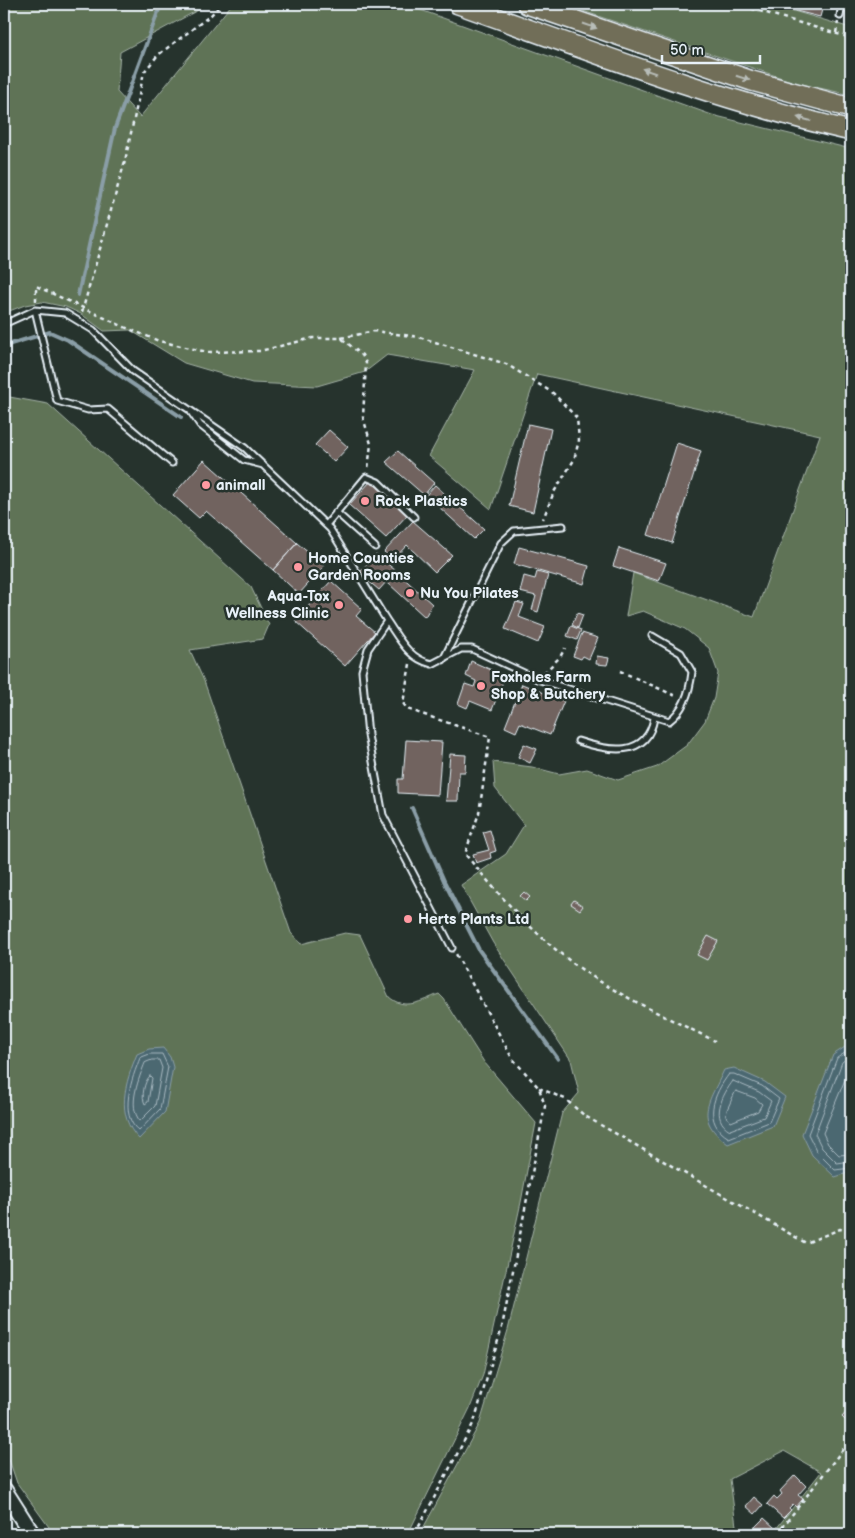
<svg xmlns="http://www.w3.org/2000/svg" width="855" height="1538" viewBox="0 0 855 1538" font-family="'Balsamiq Sans',sans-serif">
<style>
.green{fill:#5f7356;stroke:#a4b2a7}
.water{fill:#4b6771;stroke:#8a9ea7}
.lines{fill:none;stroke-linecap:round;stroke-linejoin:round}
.shore{stroke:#a9bac2;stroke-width:1}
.stream{stroke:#8a9ea7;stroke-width:4}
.building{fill:#71645f;stroke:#e8f1f8}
.lane-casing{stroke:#e8f1f8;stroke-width:9}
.secondary-casing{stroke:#e8f1f8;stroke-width:19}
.highway-casing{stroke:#e8f1f8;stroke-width:22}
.path{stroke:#e8f1f8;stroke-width:2.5;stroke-dasharray:4 4;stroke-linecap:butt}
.lane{stroke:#26332d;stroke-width:5}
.secondary{stroke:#26332d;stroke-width:15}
.highway{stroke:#716e59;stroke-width:19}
.oneway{fill:#b8bdb8}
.poi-dot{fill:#ff9aa2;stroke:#26332d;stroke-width:2}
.labels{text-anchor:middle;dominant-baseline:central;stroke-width:5;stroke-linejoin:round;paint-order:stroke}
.poi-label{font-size:15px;font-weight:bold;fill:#e8f1f8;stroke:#26332d;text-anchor:start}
</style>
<rect width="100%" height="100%" fill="#26332d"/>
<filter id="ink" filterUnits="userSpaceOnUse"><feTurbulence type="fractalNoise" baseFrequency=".02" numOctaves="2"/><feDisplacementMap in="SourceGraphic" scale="10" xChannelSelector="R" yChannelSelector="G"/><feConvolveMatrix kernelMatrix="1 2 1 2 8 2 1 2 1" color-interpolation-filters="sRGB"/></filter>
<g filter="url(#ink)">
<!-- green -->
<path class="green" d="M 4,4 L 203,4 L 198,10 L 120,52 L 117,92 L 140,117 L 232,4 L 404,4 L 712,115 L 851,149 L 851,1534 L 772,1534 L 821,1472 L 784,1451 L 730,1479 L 736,1526 L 741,1534 L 420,1534 L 480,1423 L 508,1330 L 562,1113 L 579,1093 L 571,1060 L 493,943 L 461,885 L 506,854 L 524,825 L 495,788 L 493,762 L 532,767 L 559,774 L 587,769 L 618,780 L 657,767 L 687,745 L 705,721 L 714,698 L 718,673 L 709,648 L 685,629 L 643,611 L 626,616 L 633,573 L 754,617 L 820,435 L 537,374 L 491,509 L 429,456 L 475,370 L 387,355 L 365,372 L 317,386 L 252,383 L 184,363 L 130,330 L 104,331 L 81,314 L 66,307 L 42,302 L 25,305 L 4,313 Z
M 562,4 L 770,4 L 851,28 L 851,95 L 797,83 Z
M 4,396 L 48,404 L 251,587 L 269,625 L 263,639 L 190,650 L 204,681 L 291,933 L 301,944 L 345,933 L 360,935 L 389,997 C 405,1011 421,1001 439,994 L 444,999 L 484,1062 L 536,1123 L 521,1202 L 483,1375 L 470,1408 L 408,1534 L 54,1534 L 17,1483 L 4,1445 Z"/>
<!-- water -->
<path class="water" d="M 851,1043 L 851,1172 L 835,1177 L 812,1155 L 802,1134 L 833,1055 Z
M 163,1048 L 170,1057 L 173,1067 L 165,1112 L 139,1139 C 115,1115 125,1083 137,1054 L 149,1049 Z
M 734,1068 L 765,1082 L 785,1097 L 773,1126 L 728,1144 C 693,1118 709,1103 724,1070 Z"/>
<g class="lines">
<!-- shore -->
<path class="shore" d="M 851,1049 L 837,1058 L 808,1134 L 817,1152 L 835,1170 L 851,1168
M 150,1054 L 162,1054 L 168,1067 L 160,1109 L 139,1131 C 118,1115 132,1078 140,1058 Z
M 851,1055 L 842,1062 L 815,1134 L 822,1148 L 837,1163 L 851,1161
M 152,1060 L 159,1060 L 162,1068 L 155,1106 L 140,1121 C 127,1106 139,1078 145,1063 Z
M 851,1065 L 823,1133 L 828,1144 L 839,1155 L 851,1154
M 729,1074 L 734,1074 L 762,1086 L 779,1099 L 769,1122 L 729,1138 C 702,1122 713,1095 729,1074 Z
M 150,1076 L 152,1078 L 148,1102 L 145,1104 C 141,1097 144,1081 150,1076 Z
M 733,1081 L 759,1092 L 771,1101 L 764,1117 L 730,1130 C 710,1119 722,1095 733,1081 Z
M 736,1091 L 755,1098 L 762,1104 L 758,1111 L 731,1122 L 726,1116 L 727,1110 Z"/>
<!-- stream -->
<path class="stream" d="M 78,295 L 115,128 L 161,4
M 4,346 L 50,332 L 68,340 L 181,417
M 412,808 L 445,883 L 479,950 L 558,1059"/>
</g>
<!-- building -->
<path class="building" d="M 797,4 L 820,4 L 823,6 L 820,17 L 796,11 Z
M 528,424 L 551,429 L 533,512 L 509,506 Z
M 329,430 L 348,447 L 334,462 L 315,445 Z
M 677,443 L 701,451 L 672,543 L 648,535 Z
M 398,451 L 434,483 L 424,495 L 386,462 Z
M 204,460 L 297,543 L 273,570 L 206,511 L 199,518 L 173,495 Z
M 371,481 L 408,514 L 386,538 L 349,505 Z
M 435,485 L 484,529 L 474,539 L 426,495 Z
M 413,521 L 452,555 L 435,572 L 407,545 L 393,560 L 384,552 Z
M 297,543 L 324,566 L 299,594 L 273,570 Z
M 519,547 L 589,566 L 584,584 L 514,564 Z
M 619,548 L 666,563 L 659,581 L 613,566 Z
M 376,554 L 396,571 L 379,590 L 359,573 Z
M 397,572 L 432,604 L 425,617 L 388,583 Z
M 537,572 L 548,575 L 538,612 L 532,610 L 536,596 L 520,592 L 524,576 L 535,579 Z
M 331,581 L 362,609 L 356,616 L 375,632 L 345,666 L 295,621 Z
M 516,602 L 524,604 L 519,617 L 545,627 L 538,643 L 505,629 Z
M 577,613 L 583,615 L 578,628 L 572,625 Z
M 571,626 L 581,630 L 577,640 L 567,636 Z
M 582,633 L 598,638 L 589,659 L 583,656 L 581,659 L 573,656 Z
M 597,656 L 609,658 L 607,665 L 596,664 Z
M 471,661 L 505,676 L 492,710 L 470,701 L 467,708 L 458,704 L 465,684 L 474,687 L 476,681 L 466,676 Z
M 522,684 L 564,701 L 550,735 L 520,723 L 516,732 L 505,727 Z
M 406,740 L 442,742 L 438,795 L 398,793 L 398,779 L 403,779 Z
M 524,744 L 537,749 L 530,763 L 518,757 Z
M 450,754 L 466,755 L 465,772 L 459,772 L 458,801 L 446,801 Z
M 490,830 L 496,851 L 490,853 L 491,858 L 476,863 L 473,854 L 489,850 L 483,832 Z
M 524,892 L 530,897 L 526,901 L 520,896 Z
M 574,900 L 583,906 L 580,910 L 571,904 Z
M 708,936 L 718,941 L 707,960 L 697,955 Z
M 851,1407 L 851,1419 L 848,1423 L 842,1417 Z
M 795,1475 L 806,1486 L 798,1495 L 803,1499 L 796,1507 L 793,1504 L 789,1508 L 791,1510 L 783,1518 L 767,1504 L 774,1496 L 777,1499 L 782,1494 L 780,1491 Z
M 754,1497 L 763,1505 L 755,1514 L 746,1506 Z
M 764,1518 L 775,1528 L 769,1534 L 748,1534 Z"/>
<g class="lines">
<defs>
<path id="lane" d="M 840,16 L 842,4
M 35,310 L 57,401 L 88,410 L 108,409 L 172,463
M 4,324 L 35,310 L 65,313 L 93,330 L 133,371 L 245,448 L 330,529 L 387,621 L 368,649 L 362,671 L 368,735 L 383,815 L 452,948
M 191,412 L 200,425 L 244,460 L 263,465
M 336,512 L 375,547
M 326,525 L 366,477 L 378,482 L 414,517
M 387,621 C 400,640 409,659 432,664 L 461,649 L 472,649 L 537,679 L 669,721 C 684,710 690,690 692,672 L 681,653 L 652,636
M 443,660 L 501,543 L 514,531 L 563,526
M 578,741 C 608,751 647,759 654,718"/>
<path id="secondary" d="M 4,1490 L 32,1534"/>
<path id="highway" d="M 458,4 C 587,50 717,100 851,131
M 527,4 L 752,81 L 851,108"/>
</defs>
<!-- lane casing -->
<use href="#lane" class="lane-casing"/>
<!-- secondary casing -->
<use href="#secondary" class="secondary-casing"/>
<!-- highway casing -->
<use href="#highway" class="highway-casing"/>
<!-- path -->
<path class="path" d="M 736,4 L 851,38
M 836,33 L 838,22
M 36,301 L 36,286 L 122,326 L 159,341 L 207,352 L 260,351 L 313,338 L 341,338 L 362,355 L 366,363 L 363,417 L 371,444 L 368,469
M 82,312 L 125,161 L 144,72 L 158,55 L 211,15 L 221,4
M 341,338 L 374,331 L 419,337 L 506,364 L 553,393 L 577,418 L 579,440 L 574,460 L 554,492 L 543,519
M 410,664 L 403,703 L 407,709 L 490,737 L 479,813 L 465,854 C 501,897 537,939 584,971 C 625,999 671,1019 715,1041
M 620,671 L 678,697
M 544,673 L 560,657 L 565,648
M 539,1088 L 565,1099 L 585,1116 L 806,1243 L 840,1229 L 851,1233
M 415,1534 L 474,1422 L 502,1327 L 545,1106 L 539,1088 L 512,1058 L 456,954
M 777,1534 L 851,1439"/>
<!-- lane -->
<use href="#lane" class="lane"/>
<!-- secondary -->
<use href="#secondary" class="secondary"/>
<!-- highway -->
<use href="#highway" class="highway"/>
</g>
<!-- one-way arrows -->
<defs><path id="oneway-solid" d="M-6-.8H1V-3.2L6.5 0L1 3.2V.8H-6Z" transform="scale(1.25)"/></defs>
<g class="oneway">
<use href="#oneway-solid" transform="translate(590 26) rotate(19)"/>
<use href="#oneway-solid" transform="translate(649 71) rotate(-161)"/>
<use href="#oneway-solid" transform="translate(743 78) rotate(18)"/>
<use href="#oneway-solid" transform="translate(804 119) rotate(-165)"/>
</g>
</g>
<!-- markers -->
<g class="poi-dot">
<circle cx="206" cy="485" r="5"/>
<circle cx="365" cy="501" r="5"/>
<circle cx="298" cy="567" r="5"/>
<circle cx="410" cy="593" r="5"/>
<circle cx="339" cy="605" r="5"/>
<circle cx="481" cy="686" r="5"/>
<circle cx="408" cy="919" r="5"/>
</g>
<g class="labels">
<!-- poi labels -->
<g class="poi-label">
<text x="216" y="485">animall</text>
<text x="375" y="501">Rock Plastics</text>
<text x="308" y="558">Home Counties<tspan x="308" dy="17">Garden Rooms</tspan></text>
<text x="420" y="593">Nu You Pilates</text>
<text x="329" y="596" text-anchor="end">Aqua-Tox<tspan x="329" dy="17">Wellness Clinic</tspan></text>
<text x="491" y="677">Foxholes Farm<tspan x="491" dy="17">Shop &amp; Butchery</tspan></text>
<text x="418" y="919">Herts Plants Ltd</text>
</g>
</g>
<!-- margin -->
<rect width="855" height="1538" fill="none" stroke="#26332d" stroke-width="20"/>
<rect x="10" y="10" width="835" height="1518" fill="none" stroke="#e8f1f8" stroke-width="2" filter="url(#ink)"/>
<!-- scale -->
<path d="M662 55v8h98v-8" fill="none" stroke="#e8f1f8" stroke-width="2.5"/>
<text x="670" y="55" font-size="15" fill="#e8f1f8" stroke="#26332d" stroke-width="4" paint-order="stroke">50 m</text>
</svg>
